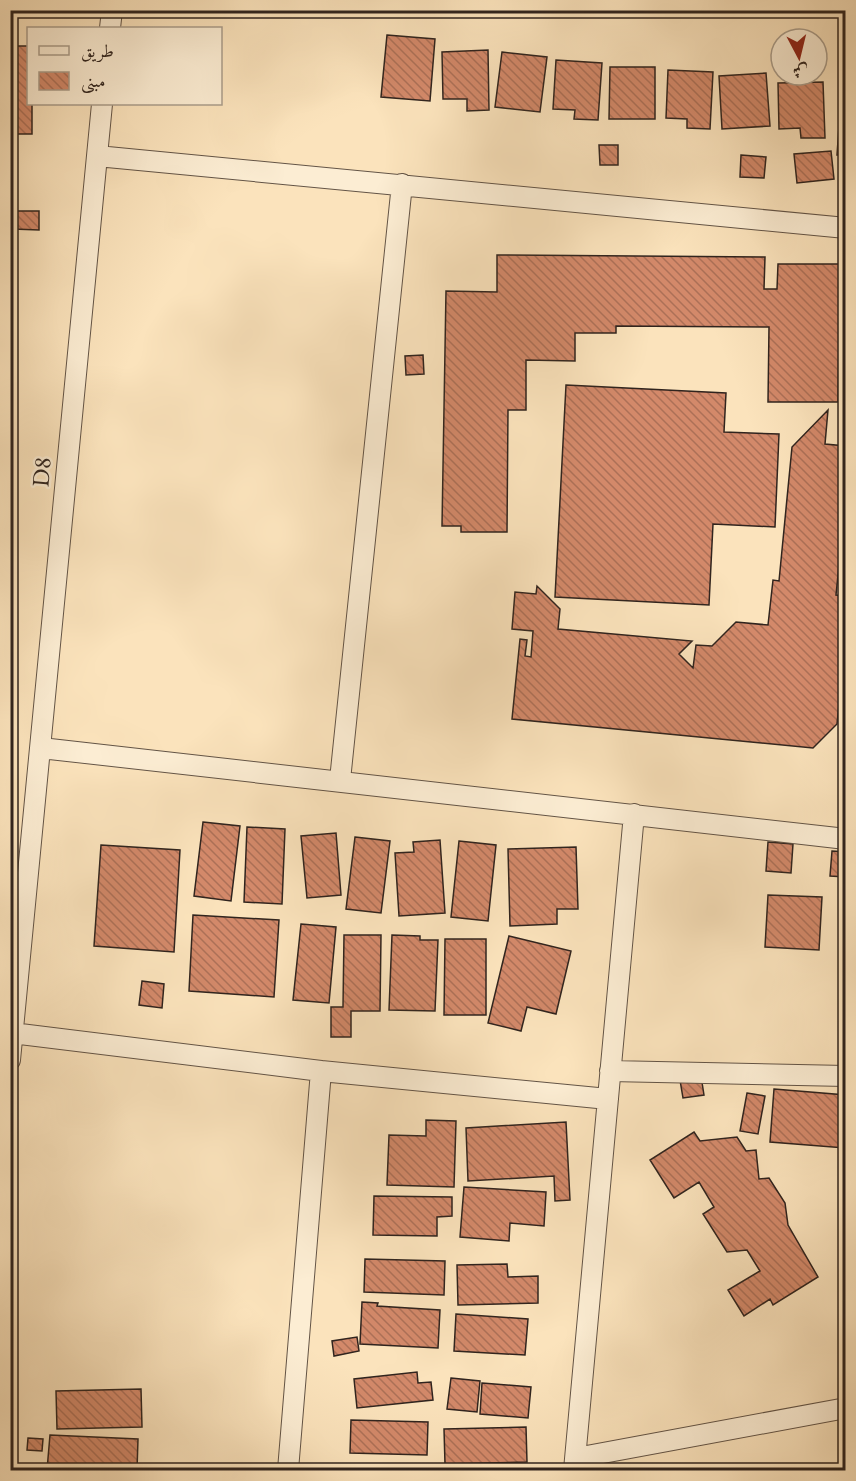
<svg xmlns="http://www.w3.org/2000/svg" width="856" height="1481" viewBox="0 0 856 1481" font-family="'EB Garamond',Amiri,serif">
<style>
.building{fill:url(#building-back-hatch);stroke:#30241e;stroke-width:1.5}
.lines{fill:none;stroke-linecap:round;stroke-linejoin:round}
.minor-casing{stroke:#635446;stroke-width:22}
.minor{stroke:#fcedd3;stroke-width:20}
.labels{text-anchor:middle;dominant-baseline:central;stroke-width:5;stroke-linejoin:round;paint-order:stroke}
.street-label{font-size:24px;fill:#30241e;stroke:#fcedd3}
</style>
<defs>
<pattern id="building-back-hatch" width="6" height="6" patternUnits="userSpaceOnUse" patternTransform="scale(1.5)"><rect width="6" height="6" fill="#d3896a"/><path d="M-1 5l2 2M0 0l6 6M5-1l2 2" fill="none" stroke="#ac7057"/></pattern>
</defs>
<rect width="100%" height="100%" fill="#fbe3bc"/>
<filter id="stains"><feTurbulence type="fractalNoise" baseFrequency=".00333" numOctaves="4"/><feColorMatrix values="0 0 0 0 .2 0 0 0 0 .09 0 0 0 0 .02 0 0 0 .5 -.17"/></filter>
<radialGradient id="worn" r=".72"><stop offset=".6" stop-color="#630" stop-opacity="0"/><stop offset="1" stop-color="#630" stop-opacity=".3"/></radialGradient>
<!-- building -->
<path class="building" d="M 840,10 L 846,10 L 846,65 L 839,65 Z
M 387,35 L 435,39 L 430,101 L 381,97 Z
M 10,46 L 28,46 L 28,104 L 32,104 L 32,134 L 10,134 Z
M 488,50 L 489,110 L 467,111 L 467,99 L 443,99 L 442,52 Z
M 502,52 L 547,57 L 540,112 L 495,107 Z
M 556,60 L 602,63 L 598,120 L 574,119 L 575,110 L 553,109 Z
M 610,67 L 655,67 L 655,119 L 609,119 Z
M 668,70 L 713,72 L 710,129 L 687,128 L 687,119 L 666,118 Z
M 766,73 L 770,126 L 722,129 L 719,76 Z
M 823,82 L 825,138 L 801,138 L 800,128 L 779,129 L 778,83 Z
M 842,84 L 846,85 L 846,155 L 837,155 Z
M 599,145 L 618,145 L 618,165 L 600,165 Z
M 831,151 L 834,179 L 797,183 L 794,154 Z
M 741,155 L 766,157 L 764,178 L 740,177 Z
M 14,211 L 39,211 L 39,230 L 13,229 Z
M 497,255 L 765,257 L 764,289 L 777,289 L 778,264 L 840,264 L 838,402 L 768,402 L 769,327 L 616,326 L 616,333 L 575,333 L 575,361 L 526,360 L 526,410 L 508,410 L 507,532 L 461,532 L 461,526 L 442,526 L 446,291 L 497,292 Z
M 423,355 L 424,374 L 406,375 L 405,356 Z
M 566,385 L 726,393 L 724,432 L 779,434 L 775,527 L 713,524 L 709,605 L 555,597 Z
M 828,410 L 825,444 L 846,446 L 846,495 L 836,595 L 846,596 L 846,635 L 837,724 L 813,748 L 512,719 L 520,639 L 527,640 L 525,656 L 531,657 L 533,631 L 512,629 L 515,592 L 536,594 L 537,586 L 560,609 L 558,629 L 692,641 L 679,654 L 693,668 L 696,645 L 712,646 L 736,622 L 768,625 L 773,580 L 779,581 L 792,447 Z
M 203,822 L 240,826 L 231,901 L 194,896 Z
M 247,827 L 285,829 L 282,904 L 244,902 Z
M 336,833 L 341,895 L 307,898 L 301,836 Z
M 355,837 L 390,841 L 381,913 L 346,909 Z
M 440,840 L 445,913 L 399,916 L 395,853 L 414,852 L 413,842 Z
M 459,841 L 496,845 L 488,921 L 451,917 Z
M 768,842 L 793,844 L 791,873 L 766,871 Z
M 101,845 L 180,850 L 174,952 L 94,946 Z
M 576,847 L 578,909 L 557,909 L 557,924 L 510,926 L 508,849 Z
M 832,851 L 846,852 L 846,877 L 830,876 Z
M 768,895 L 822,897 L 819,950 L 765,947 Z
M 193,915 L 279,920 L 274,997 L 189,991 Z
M 301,924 L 336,927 L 329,1003 L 293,1000 Z
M 344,935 L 381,935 L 380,1011 L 351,1011 L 351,1037 L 331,1037 L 331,1007 L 343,1007 Z
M 392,935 L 420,936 L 420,940 L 438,940 L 435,1011 L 389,1010 Z
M 509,936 L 571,951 L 556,1014 L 527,1007 L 521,1031 L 488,1023 Z
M 445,939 L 486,939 L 486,1015 L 444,1015 Z
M 142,981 L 164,984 L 162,1008 L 139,1005 Z
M 701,1076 L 704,1095 L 683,1098 L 680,1080 Z
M 774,1089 L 846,1095 L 845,1148 L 770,1142 Z
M 747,1093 L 765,1096 L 758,1134 L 740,1131 Z
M 426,1120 L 456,1121 L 454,1187 L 387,1185 L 389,1135 L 426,1136 Z
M 566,1122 L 570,1200 L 555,1201 L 554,1176 L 468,1181 L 466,1128 Z
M 694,1132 L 700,1141 L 737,1137 L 746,1151 L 756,1150 L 759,1179 L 769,1178 L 785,1203 L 788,1225 L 818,1277 L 773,1305 L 770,1299 L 744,1316 L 728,1290 L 760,1271 L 747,1250 L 727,1252 L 703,1214 L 714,1207 L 699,1182 L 674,1198 L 650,1160 Z
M 464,1187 L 546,1192 L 544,1226 L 510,1223 L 509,1241 L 460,1237 Z
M 374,1196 L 452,1197 L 452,1216 L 437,1217 L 437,1236 L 373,1235 Z
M 365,1259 L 445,1261 L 444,1295 L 364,1292 Z
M 507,1264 L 508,1277 L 538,1276 L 538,1303 L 458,1305 L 457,1265 Z
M 362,1302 L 378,1303 L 377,1306 L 440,1310 L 438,1348 L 360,1344 Z
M 456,1314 L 528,1319 L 525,1355 L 454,1351 Z
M 357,1337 L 359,1351 L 334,1356 L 332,1341 Z
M 417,1372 L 418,1383 L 431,1382 L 433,1400 L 357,1408 L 354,1379 Z
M 451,1378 L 480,1381 L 477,1412 L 447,1409 Z
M 482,1383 L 531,1387 L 528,1418 L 480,1414 Z
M 141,1389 L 142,1427 L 57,1429 L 56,1391 Z
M 351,1420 L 428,1422 L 427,1455 L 350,1453 Z
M 526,1427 L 527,1462 L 445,1464 L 444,1429 Z
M 50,1435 L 138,1439 L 137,1470 L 47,1470 Z
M 28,1438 L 43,1439 L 42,1451 L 27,1450 Z"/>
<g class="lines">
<defs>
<path id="minor" d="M 110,28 L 112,10
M 97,156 L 846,228
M 41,748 L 846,839
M 340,780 L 402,184
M 12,1033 L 321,1071
M 10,1060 L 102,104
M 610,1071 L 846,1076
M 576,1458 L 846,1408
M 288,1470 L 321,1071 L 608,1099
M 574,1470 L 634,814"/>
</defs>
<!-- minor casing -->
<use href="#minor" class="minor-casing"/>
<!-- minor -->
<use href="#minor" class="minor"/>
</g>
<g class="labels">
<!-- street labels -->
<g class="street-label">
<text transform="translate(41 472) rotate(-85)">D8</text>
</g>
</g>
<!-- margin -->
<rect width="856" height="1481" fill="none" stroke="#fbe3bc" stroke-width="36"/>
<rect x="12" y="12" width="832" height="1457" fill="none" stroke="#30241e" stroke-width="3"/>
<rect x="18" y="18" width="820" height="1445" fill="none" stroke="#30241e" stroke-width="1.5"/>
<!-- legend -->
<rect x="27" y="27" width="195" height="78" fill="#fcedd3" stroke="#aa9d8b" stroke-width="1.5"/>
<rect x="39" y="46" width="30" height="9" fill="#fcedd3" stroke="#aa9d8b" stroke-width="1.5"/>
<text x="81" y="57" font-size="18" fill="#30241e">طريق</text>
<rect x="39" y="72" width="30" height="18" fill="url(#building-back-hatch)" stroke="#aa9d8b" stroke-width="1.5"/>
<text x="81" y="87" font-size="18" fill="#30241e">مبنى</text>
<!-- north arrow -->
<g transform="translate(799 57) rotate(173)"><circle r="28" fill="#fcedd3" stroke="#aa9d8b" stroke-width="1.5"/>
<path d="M0-4.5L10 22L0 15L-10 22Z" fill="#8f2418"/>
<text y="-9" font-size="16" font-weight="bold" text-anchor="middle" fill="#30241e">ش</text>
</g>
<rect width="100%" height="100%" filter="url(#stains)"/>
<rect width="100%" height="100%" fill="url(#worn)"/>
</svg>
